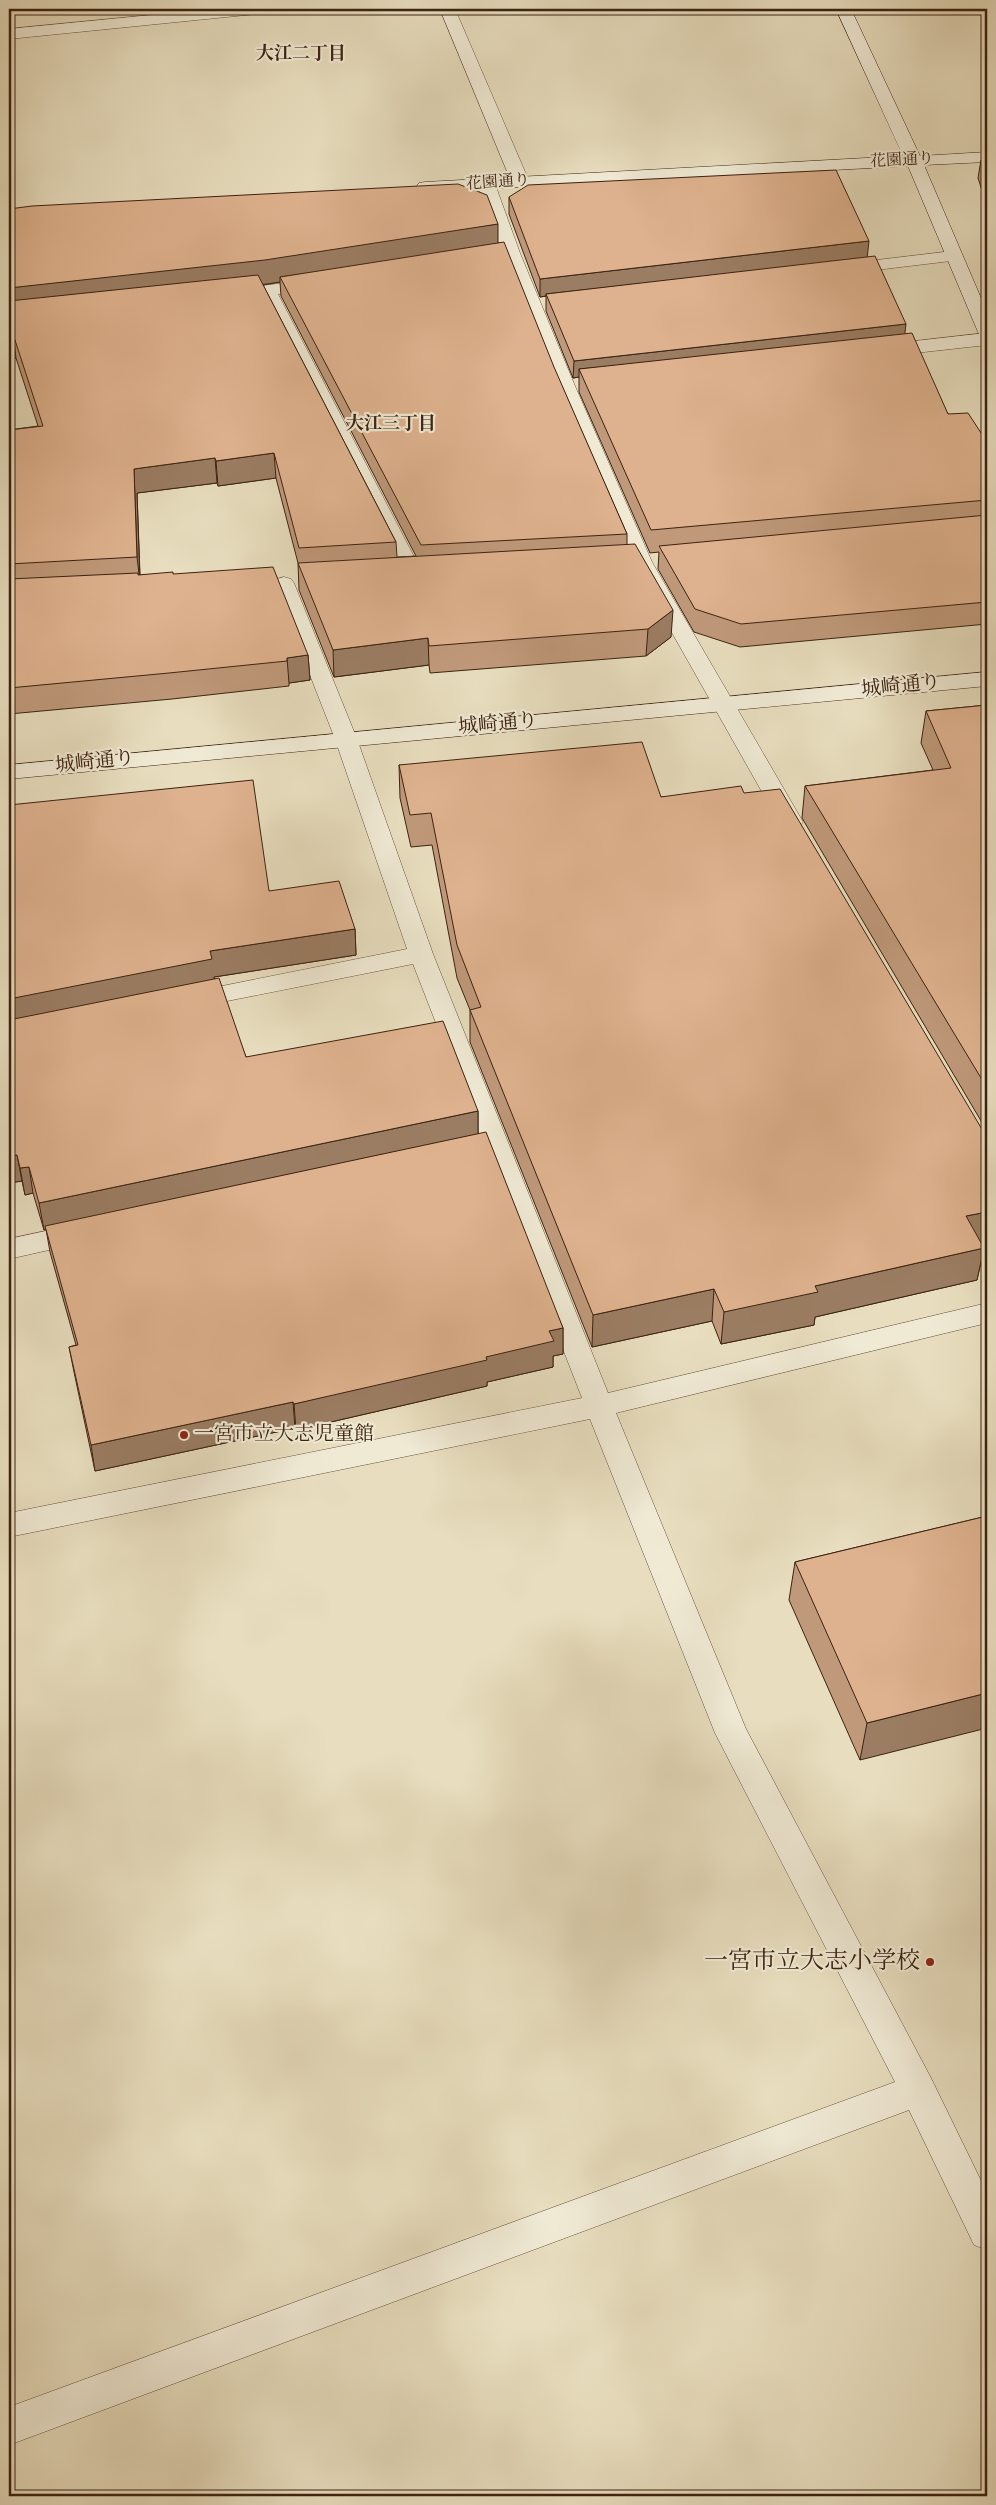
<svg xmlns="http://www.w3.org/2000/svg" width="996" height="2505" viewBox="0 0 996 2505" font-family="'Sorts Mill Goudy','Noto Serif JP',serif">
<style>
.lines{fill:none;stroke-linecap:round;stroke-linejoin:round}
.street-casing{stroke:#67513c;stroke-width:1}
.secondary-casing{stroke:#3c2211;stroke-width:1}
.street{fill:#f0ead5;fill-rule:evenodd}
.secondary{fill:#f0ead5;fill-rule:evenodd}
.wall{fill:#bf997a;stroke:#3c2211;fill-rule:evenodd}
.shaded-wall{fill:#9b7d63;stroke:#3c2211}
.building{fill:#deb28e;stroke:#3c2211}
.poi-dot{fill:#8f2418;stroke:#f0ead5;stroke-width:2}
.labels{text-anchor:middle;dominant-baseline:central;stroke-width:4.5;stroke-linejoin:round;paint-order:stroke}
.far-street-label{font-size:16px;fill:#3c2211;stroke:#f0ead5}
.far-neighbourhood-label{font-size:18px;font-weight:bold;fill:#3c2211;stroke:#f0ead5}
.street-label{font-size:20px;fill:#3c2211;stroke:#f0ead5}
.poi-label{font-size:20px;fill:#3c2211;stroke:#f0ead5;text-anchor:start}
.near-poi-label{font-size:24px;fill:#3c2211;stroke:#f0ead5;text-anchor:end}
</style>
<rect width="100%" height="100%" fill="#e8debf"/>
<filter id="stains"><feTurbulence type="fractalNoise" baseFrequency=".004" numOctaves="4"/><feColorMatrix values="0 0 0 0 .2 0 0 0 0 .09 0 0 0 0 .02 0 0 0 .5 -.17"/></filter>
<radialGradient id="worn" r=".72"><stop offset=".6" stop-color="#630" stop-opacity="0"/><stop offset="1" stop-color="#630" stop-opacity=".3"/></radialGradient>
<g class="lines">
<defs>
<path id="street" d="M 213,9 L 264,9 L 256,14 L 9,39 L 9,29 Z
M 440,9 L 455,9 L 529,181 L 526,185 L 514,185 L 511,181 Z
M 486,179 L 492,180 L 495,184 L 520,253 L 575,386 L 652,562 L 803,822 L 799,827 L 791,829 L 783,827 L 779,822 L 632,562 L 555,386 L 502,253 L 477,184 L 480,180 Z
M 953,251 L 959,252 L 962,256 L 959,260 L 843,274 L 837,273 L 834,269 L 837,265 L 843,264 Z
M 317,279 L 323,280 L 326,284 L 323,288 L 278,294 L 423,574 L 420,578 L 413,580 L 406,578 L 403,574 L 261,296 L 228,300 L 222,299 L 219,295 L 222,291 L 228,290 Z
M 987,333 L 987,345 L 879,357 L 872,355 L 870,351 L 872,347 L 879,345 Z
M 284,577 L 291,579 L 294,583 L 357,739 L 433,954 L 608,1393 L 987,1303 L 987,1323 L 616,1413 L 746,1729 L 931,2078 L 987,2193 L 987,2250 L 974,2245 L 909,2110 L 9,2445 L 9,2407 L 895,2082 L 715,1733 L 590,1419 L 9,1537 L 9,1513 L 582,1398 L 413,964 L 187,1009 L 178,1007 L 174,1001 L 178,995 L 187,993 L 407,949 L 335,739 L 274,583 L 277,579 Z
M 83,1223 L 93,1226 L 97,1233 L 93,1240 L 9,1259 L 9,1239 Z"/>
<path id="secondary" d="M 836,9 L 851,9 L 920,156 L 987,152 L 987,162 L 924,165 L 987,312 L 987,337 L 980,336 L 978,332 L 908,166 L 425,192 L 419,191 L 416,187 L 419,183 L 425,182 L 903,156 Z
M 987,672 L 987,686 L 9,779 L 9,765 Z"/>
</defs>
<!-- street casing -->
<use href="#street" class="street-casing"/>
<!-- secondary casing -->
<use href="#secondary" class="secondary-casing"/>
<!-- street -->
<use href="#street" class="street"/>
<!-- secondary -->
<use href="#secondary" class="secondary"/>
</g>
<!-- wall -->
<path class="wall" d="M 981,160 L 987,160 L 987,206 L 978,178 Z
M 509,197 L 867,257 L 904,334 L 948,414 L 987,442 L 987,624 L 740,647 L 694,632 L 658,569 L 659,552 L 650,553 L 579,392 L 579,377 L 573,378 L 546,311 L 546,296 L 540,297 L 509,214 Z
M 9,209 L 498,242 L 627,534 L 627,544 L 671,637 L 646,656 L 430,673 L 429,665 L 334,677 L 299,590 L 298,563 L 276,478 L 218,486 L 217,483 L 137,493 L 140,575 L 173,574 L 308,655 L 310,680 L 289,683 L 289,686 L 172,699 L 9,714 L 9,430 L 38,426 L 16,358 L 9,358 ZM 280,282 L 281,296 L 416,556 L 397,557 L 396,542 L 263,285 Z
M 987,705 L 987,1131 L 802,818 L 805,786 L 933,770 L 921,743 L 926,711 Z
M 399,765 L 661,797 L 744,793 L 987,1243 L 982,1244 L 984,1248 L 977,1280 L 815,1317 L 814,1325 L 721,1344 L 712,1321 L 592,1347 L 470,1042 L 470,1010 L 457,978 L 432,845 L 411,847 L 400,798 Z
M 9,805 L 269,891 L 355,929 L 356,955 L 214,977 L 246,1057 L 478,1111 L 478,1134 L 563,1328 L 563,1354 L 553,1356 L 553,1367 L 487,1382 L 487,1386 L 296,1430 L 295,1428 L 95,1471 L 74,1372 L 69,1347 L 76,1345 L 50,1252 L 46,1229 L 44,1230 L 33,1193 L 25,1195 L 22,1181 L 9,1183 Z
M 987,1516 L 860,1760 L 789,1600 L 795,1562 Z"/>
<!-- shaded-wall -->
<path class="shaded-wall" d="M 498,224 L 498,248 L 280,277 L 280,282 L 267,284 L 9,312 L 9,288 Z
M 869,241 L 867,259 L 546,294 L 546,296 L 540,297 L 540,279 Z
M 906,324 L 904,341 L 579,369 L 579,377 L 573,378 L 574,361 Z
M 9,334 L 13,334 L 16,358 L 9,358 Z
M 274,453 L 276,478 L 218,486 L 216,461 Z
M 215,458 L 217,483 L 137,493 L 140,582 L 137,557 L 134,469 Z
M 673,610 L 671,637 L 646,656 L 648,629 Z
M 428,638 L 429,665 L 334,677 L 333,650 Z
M 308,655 L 310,680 L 289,683 L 287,658 Z
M 355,929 L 356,955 L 214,977 L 215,985 L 9,1026 L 9,999 L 210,951 Z
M 478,1111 L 478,1138 L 44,1230 L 39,1203 Z
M 17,1155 L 22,1181 L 9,1183 L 9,1156 Z
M 29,1167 L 33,1193 L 25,1195 L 20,1168 Z
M 987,1212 L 987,1243 L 960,1249 L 966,1216 Z
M 984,1248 L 977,1280 L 815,1317 L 814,1325 L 721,1344 L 724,1312 L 815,1286 Z
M 714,1289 L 712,1321 L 592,1347 L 593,1315 Z
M 563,1328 L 563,1354 L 553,1356 L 553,1367 L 487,1382 L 487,1386 L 296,1430 L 294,1404 L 486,1357 L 549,1331 Z
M 293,1402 L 295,1428 L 95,1471 L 91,1445 Z
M 987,1693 L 987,1728 L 860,1760 L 867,1723 Z"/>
<!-- building -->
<path class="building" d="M 981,160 L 987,160 L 987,180 Z
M 836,170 L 869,241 L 540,279 L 509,197 L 528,185 Z
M 458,184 L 487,195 L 498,224 L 265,260 L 9,288 L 9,209 L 32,206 Z
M 504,242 L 554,367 L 627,534 L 421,545 L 280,277 Z
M 875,256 L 906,324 L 574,361 L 546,294 Z
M 258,275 L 396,542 L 299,548 L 274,453 L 216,461 L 215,458 L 134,469 L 137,557 L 9,564 L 9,430 L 43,426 L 13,334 L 9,334 L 9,301 Z
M 912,333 L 948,414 L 968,413 L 987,442 L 987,500 L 651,530 L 579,369 Z
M 987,515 L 987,602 L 741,624 L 695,609 L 659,546 Z
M 635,544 L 673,610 L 648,629 L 429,646 L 428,638 L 333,650 L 298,563 Z
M 273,567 L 308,655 L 287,658 L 287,661 L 169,673 L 9,688 L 9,579 L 138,573 L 138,575 L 173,572 L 173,574 Z
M 987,705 L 987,1088 L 805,786 L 951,768 L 926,711 Z
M 642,742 L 661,797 L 741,786 L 744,793 L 780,789 L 983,1131 L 987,1133 L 987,1212 L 966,1216 L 984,1248 L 815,1286 L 818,1292 L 724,1312 L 714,1289 L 593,1315 L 470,1010 L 481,1007 L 457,945 L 431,813 L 410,815 L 399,765 Z
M 253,780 L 269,891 L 339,881 L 355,929 L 210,951 L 212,959 L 9,999 L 9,805 Z
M 219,978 L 246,1057 L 443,1021 L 478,1111 L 39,1203 L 29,1167 L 20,1168 L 17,1155 L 9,1156 L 9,1020 Z
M 486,1132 L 563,1328 L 549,1331 L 554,1341 L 486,1357 L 487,1360 L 294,1404 L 293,1402 L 91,1445 L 69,1347 L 78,1345 L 45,1226 Z
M 987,1516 L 987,1693 L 867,1723 L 795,1562 Z"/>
<!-- markers -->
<g class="poi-dot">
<circle cx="184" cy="1435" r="5"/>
<circle cx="930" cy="1962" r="5"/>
</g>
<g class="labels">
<!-- far-street labels -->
<g class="far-street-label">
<text transform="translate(902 161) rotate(-3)">花園通り</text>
<text transform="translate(498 183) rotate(-4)">花園通り</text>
</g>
<!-- far-neighbourhood labels -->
<g class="far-neighbourhood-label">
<text x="301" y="55">大江二丁目</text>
<text x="391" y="425">大江三丁目</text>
</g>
<!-- street labels -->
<g class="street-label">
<text transform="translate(901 687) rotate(-6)">城崎通り</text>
<text transform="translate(498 725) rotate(-5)">城崎通り</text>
<text transform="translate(95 763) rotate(-6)">城崎通り</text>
</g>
<!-- poi labels -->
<g class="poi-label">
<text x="194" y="1435">一宮市立大志児童館</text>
</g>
<!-- near-poi labels -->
<g class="near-poi-label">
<text x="920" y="1962">一宮市立大志小学校</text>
</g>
</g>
<!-- margin -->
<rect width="996" height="2505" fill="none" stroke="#e8debf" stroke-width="30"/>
<rect x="10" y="10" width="976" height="2485" fill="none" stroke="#3c2211" stroke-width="2.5"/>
<rect x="15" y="15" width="966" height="2475" fill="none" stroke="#3c2211"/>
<rect width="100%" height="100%" filter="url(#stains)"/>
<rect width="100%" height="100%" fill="url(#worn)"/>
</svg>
